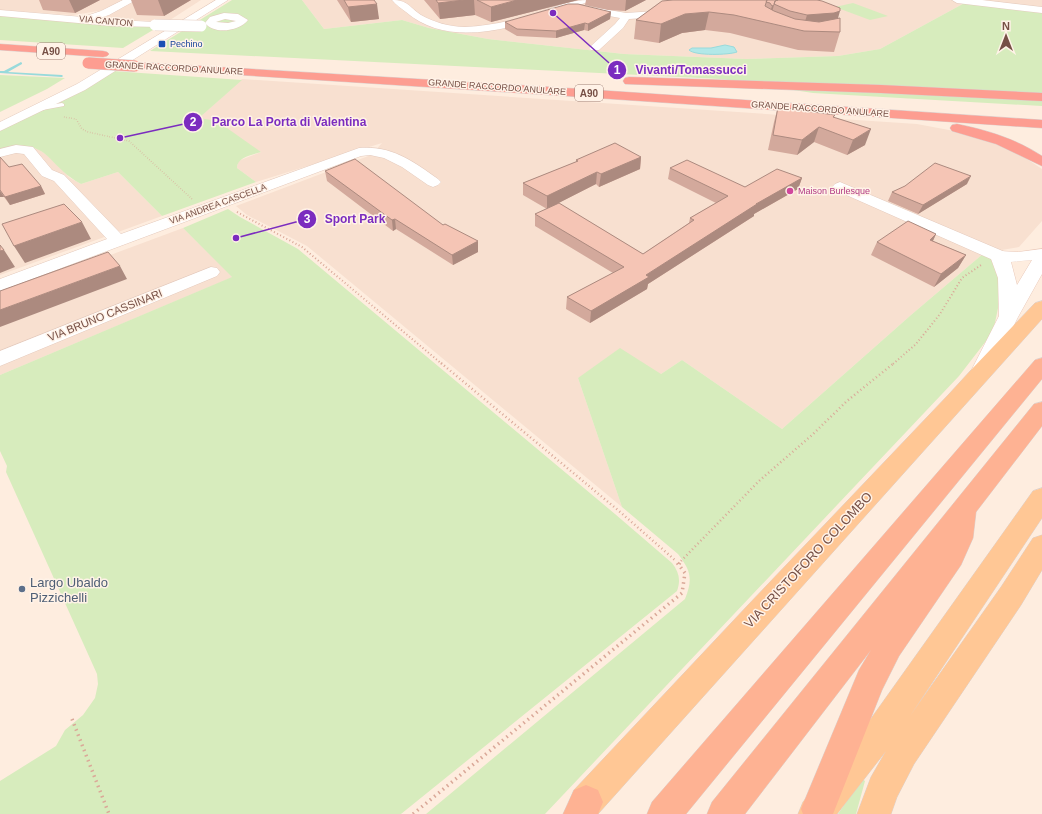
<svg xmlns="http://www.w3.org/2000/svg" width="1042" height="814" viewBox="0 0 1042 814" font-family="Helvetica,sans-serif">
<style>
.residential{fill:#f8e0d0}
.green{fill:#d7ecbd}
.water{fill:#b2e8e8;stroke:#98dadb}
.lines{fill:none;stroke-linecap:round;stroke-linejoin:round}
.stream{fill:#98dadb;fill-rule:evenodd}
.service-casing{stroke:#e4cabd;stroke-width:1}
.minor-casing{stroke:#e4cabd;stroke-width:1}
.tertiary-casing{stroke:#e4cabd;stroke-width:1}
.secondary-casing{stroke:#eac9ba;stroke-width:1}
.primary-casing{stroke:#dbd1cf;stroke-width:1}
.trunk-casing{stroke:#dbd1cf;stroke-width:1}
.motorway-casing{stroke:#dbd1cf;stroke-width:1}
.path-far3{stroke:#daa898;stroke-width:1.5;stroke-dasharray:0.5 2;stroke-linecap:butt}
.path-far2{stroke:#daa898;stroke-width:2;stroke-dasharray:1 2.5;stroke-linecap:butt}
.path-far1{stroke:#daa898;stroke-width:2.5;stroke-dasharray:1 3;stroke-linecap:butt}
.path{stroke:#daa898;stroke-width:3.5;stroke-dasharray:1.5 4;stroke-linecap:butt}
.service{fill:#fff;fill-rule:evenodd}
.minor{fill:#fff;fill-rule:evenodd}
.tertiary{fill:#fff;fill-rule:evenodd}
.secondary{fill:#fff;fill-rule:evenodd}
.primary{fill:#ffc795;fill-rule:evenodd}
.trunk{fill:#feb293;fill-rule:evenodd}
.motorway{fill:#fd9d91;fill-rule:evenodd}
.minor-bridge-casing{stroke:#e4cabd;stroke-width:12;stroke-linecap:butt}
.motorway-bridge-casing{stroke:#dbd1cf;stroke-width:12;stroke-linecap:butt}
.minor-bridge{stroke:#fff;stroke-width:11}
.motorway-bridge{stroke:#fd9d91;stroke-width:11}
.wall{fill:#d3a99c}
.shaded-wall{fill:#ac8a7f}
.building{fill:#f5c5b5;stroke:#ac8a7f}
.transit-dot{fill:#1a4fb4;stroke:#fff2e7;stroke-width:1.5}
.hotel-dot{fill:#d1479c;stroke:#fff2e7;stroke-width:1.5}
.service-dot{fill:#5c6f8a;stroke:#fff2e7;stroke-width:1.5}
.labels{text-anchor:middle;dominant-baseline:central;stroke-width:3;stroke-linejoin:round;paint-order:stroke}
.far-street-label{font-size:9px;fill:#764f45;stroke:#fff2e7}
.far-transit-label{font-size:9px;fill:#164399;stroke:#fff2e7;text-anchor:start}
.far-hotel-label{font-size:9px;fill:#b23c85;stroke:#fff2e7;text-anchor:start}
.shield{fill:#fff2e7;stroke:#9f8076;stroke-width:1}
.shield-label{font-size:10px;font-weight:bold;fill:#764f45}
.street-label{font-size:11px;fill:#764f45;stroke:#fff2e7}
.near-street-label{font-size:13px;fill:#764f45;stroke:#fff2e7}
.near-service-label{font-size:13px;fill:#4e5e75;stroke:#fff2e7;text-anchor:start}
.leader{fill:none;stroke:#7b2cbf;stroke-width:1.5}
.callout-dot{fill:#7b2cbf;stroke:#fff2e7;stroke-width:1.5}
.mark-label{font-size:12px;text-anchor:middle;font-weight:bold;fill:#fff}
.callout-label{font-size:12px;text-anchor:middle;font-weight:bold;fill:#7b2cbf;stroke:#fff2e7;stroke-width:3;stroke-linejoin:round;paint-order:stroke}
</style>
<rect width="100%" height="100%" fill="#feeddf"/>
<!-- residential -->
<path class="residential" d="M 0,0 L 121,0 L 105,10 L 73,15 L 0,10 Z
M 137,0 L 201,0 L 167,22 L 104,18 Z
M 302,0 L 970,0 L 880,49 L 838,56 L 746,59 L 624,54 L 488,39 L 429,28 L 402,20 L 324,29 Z
M 982,0 L 1042,0 L 1042,7 Z
M 242,79 L 917,124 L 965,133 L 1015,151 L 1042,169 L 1042,221 L 1019,247 L 984,253 L 911,315 L 782,429 L 682,360 L 661,374 L 578,378 L 622,507 L 307,246 L 247,215 L 236,206 L 371,155 L 382,143 L 256,182 L 237,168 L 238,161 L 261,152 L 199,118 Z
M 17,146 L 38,149 L 47,155 L 70,178 L 81,184 L 118,172 L 162,216 L 0,275 L 0,150 Z
M 183,228 L 233,277 L 0,375 L 0,296 Z"/>
<!-- green -->
<path class="green" d="M 232,0 L 302,0 L 324,29 L 402,20 L 429,28 L 488,39 L 624,54 L 746,59 L 838,56 L 880,49 L 970,0 L 1042,7 L 1042,106 L 813,93 L 721,79 L 150,51 Z
M 853,3 L 888,16 L 870,20 L 835,7 Z
M 0,15 L 158,27 L 123,48 L 0,40 Z
M 112,71 L 242,80 L 199,118 L 217,121 L 261,152 C 252,155 237,157 237,168 L 256,182 L 162,216 L 118,172 L 81,184 C 45,165 50,136 0,150 L 0,130 Z
M 0,75 L 65,78 L 47,89 L 0,112 Z
M 228,209 L 240,217 L 298,249 L 615,514 L 672,563 C 679,572 681,580 677,591 L 401,814 L 0,814 L 0,781 L 56,746 L 65,730 L 83,715 L 95,698 L 98,684 L 97,674 L 6,472 L 7,466 L 0,451 L 0,375 L 232,277 L 183,228 Z
M 984,253 L 990,256 L 996,264 L 1001,294 L 993,332 L 959,376 L 545,814 L 426,814 L 685,599 C 693,579 691,571 678,554 L 622,507 L 578,378 L 620,348 L 661,374 L 682,360 L 782,429 L 911,315 Z
M 862,779 L 865,781 L 856,814 L 838,814 Z"/>
<!-- water -->
<path class="water" d="M 725,45 L 734,47 L 737,52 C 729,55 695,56 689,50 L 692,48 L 711,48 Z"/>
<g class="lines">
<!-- stream -->
<path class="stream" d="M 21,62 L 22,63 L 22,64 L 8,72 L 62,75 L 63,76 L 62,77 L 0,73 L 0,71 L 4,71 Z"/>
<defs>
<path id="service" d="M 62,103 L 64,104 L 64,106 L 37,111 L 34,109 L 37,107 Z"/>
<path id="minor" d="M 123,0 L 136,0 L 109,15 L 97,19 L 155,22 L 159,23 L 160,25 L 159,27 L 112,26 L 0,16 L 0,10 L 83,17 L 101,11 Z
M 392,0 C 408,0 409,7 421,15 C 433,22 450,27 465,27 C 488,26 511,21 534,14 C 553,8 569,0 590,0 L 588,2 C 534,20 456,55 406,12 C 401,8 396,5 392,0 Z
M 952,0 L 982,0 L 1042,7 L 1042,13 L 957,3 Z
M 581,5 L 626,13 L 671,10 L 676,13 L 671,16 L 629,19 L 623,28 L 599,50 L 591,50 L 589,48 L 591,46 L 615,24 L 620,18 L 577,10 L 576,8 L 577,6 Z
M 224,13 L 238,14 L 248,20 C 240,31 214,35 205,23 L 210,17 ZM 225,19 L 236,21 L 228,23 L 216,22 Z
M 16,145 L 33,147 L 52,170 L 64,175 L 121,234 L 359,148 C 391,145 413,161 438,179 L 441,182 L 438,185 L 433,187 L 428,185 L 402,167 L 384,158 L 370,155 L 361,156 L 0,291 L 0,279 L 107,239 L 54,181 L 42,176 L 24,154 L 16,153 L 0,157 L 0,149 Z
M 840,182 L 1005,252 L 1008,256 L 1005,260 L 999,261 L 993,260 L 835,190 L 832,187 L 835,184 Z
M 211,267 L 217,268 L 220,272 L 217,276 L 0,366 L 0,351 Z"/>
<path id="tertiary" d="M 216,0 L 228,0 L 85,90 L 0,131 L 0,122 L 77,84 Z"/>
<path id="secondary" d="M 1042,249 L 1042,274 L 1018,317 L 990,373 L 987,378 L 980,380 L 973,378 L 970,373 L 999,316 L 998,278 L 990,256 L 993,252 L 999,251 L 1018,252 ZM 1032,260 L 1017,285 L 1011,262 Z"/>
<path id="primary" d="M 1042,301 L 1042,319 L 598,814 L 574,814 L 569,802 L 574,790 L 748,605 L 949,394 L 971,370 L 1035,303 Z
M 1042,488 L 1042,518 L 910,716 L 1001,587 L 1033,538 L 1042,535 L 1042,570 L 1021,605 L 914,764 L 897,797 L 891,814 L 857,814 L 871,777 L 886,751 L 837,814 L 798,814 L 803,802 L 865,727 L 1033,491 Z"/>
<path id="trunk" d="M 1042,358 L 1042,379 L 686,814 L 647,814 L 652,802 L 1035,360 Z
M 1042,402 L 1042,426 L 976,512 L 973,538 L 961,565 L 899,656 L 882,690 L 833,814 L 803,814 L 801,809 L 859,670 L 871,650 L 745,814 L 707,814 L 712,802 L 1034,404 Z
M 586,785 L 598,790 L 603,802 L 598,814 L 563,814 L 574,790 Z"/>
<path id="motorway" d="M 0,44 L 103,51 L 107,52 L 109,54 L 107,56 L 103,57 L 0,50 Z
M 135,62 L 551,87 L 1042,120 L 1042,128 L 551,95 L 131,68 L 129,66 L 131,64 Z
M 629,77 L 881,85 L 1042,93 L 1042,101 L 881,93 L 625,84 L 623,81 L 625,78 Z
M 957,124 C 987,130 1016,139 1042,156 L 1042,166 L 996,144 L 952,131 L 950,128 L 952,125 Z"/>
</defs>
<!-- service casing -->
<use href="#service" class="service-casing"/>
<!-- minor casing -->
<use href="#minor" class="minor-casing"/>
<!-- tertiary casing -->
<use href="#tertiary" class="tertiary-casing"/>
<!-- secondary casing -->
<use href="#secondary" class="secondary-casing"/>
<!-- primary casing -->
<use href="#primary" class="primary-casing"/>
<!-- trunk casing -->
<use href="#trunk" class="trunk-casing"/>
<!-- motorway casing -->
<use href="#motorway" class="motorway-casing"/>
<!-- path-far3 -->
<path class="path-far3" d="M 64,117 L 76,119 L 82,129 L 88,132 L 129,141 L 192,199"/>
<!-- path-far2 -->
<path class="path-far2" d="M 237,212 L 302,247 L 442,364
M 893,364 L 916,344 L 940,314 L 962,278 L 981,265"/>
<!-- path-far1 -->
<path class="path-far1" d="M 441,363 L 619,511 L 676,561
M 681,561 L 759,481 L 812,435 L 847,401 L 894,363"/>
<!-- path -->
<path class="path" d="M 679,564 L 682,560
M 72,719 L 109,814
M 413,814 L 682,593 L 685,573 L 675,560"/>
<!-- service -->
<use href="#service" class="service"/>
<!-- minor -->
<use href="#minor" class="minor"/>
<!-- tertiary -->
<use href="#tertiary" class="tertiary"/>
<!-- secondary -->
<use href="#secondary" class="secondary"/>
<!-- primary -->
<use href="#primary" class="primary"/>
<!-- trunk -->
<use href="#trunk" class="trunk"/>
<!-- motorway -->
<use href="#motorway" class="motorway"/>
<defs>
<path id="minor-bridge" d="M 155,25 L 201,26"/>
<path id="motorway-bridge" d="M 88,63 L 135,66"/>
</defs>
<!-- minor-bridge casing -->
<use href="#minor-bridge" class="minor-bridge-casing"/>
<!-- motorway-bridge casing -->
<use href="#motorway-bridge" class="motorway-bridge-casing"/>
<!-- minor-bridge -->
<use href="#minor-bridge" class="minor-bridge"/>
<!-- motorway-bridge -->
<use href="#motorway-bridge" class="motorway-bridge"/>
</g>
<!-- wall -->
<path class="wall" d="M 39,0 L 100,0 L 75,13 L 43,10 Z
M 131,0 L 191,0 L 164,16 L 137,15 Z
M 337,0 L 374,0 L 379,19 L 351,22 Z
M 424,0 L 578,0 L 491,22 L 475,15 L 440,19 Z
M 586,0 L 646,0 L 625,11 L 608,10 L 585,5 Z
M 817,0 L 838,19 L 840,32 L 834,52 L 798,50 L 730,33 L 705,30 L 682,33 L 659,43 L 634,39 L 636,20 L 662,1 Z
M 611,12 L 610,19 L 588,31 L 584,30 L 556,38 L 517,36 L 505,29 L 505,22 Z
M 778,107 L 835,115 L 834,117 L 865,145 L 847,155 L 814,142 L 797,155 L 768,150 L 774,122 Z
M 0,157 L 9,167 L 41,186 L 45,194 L 10,205 L 4,197 L 0,197 Z
M 641,157 L 640,169 L 599,187 L 596,184 L 558,203 L 643,254 L 689,223 L 690,218 L 716,203 L 668,179 L 670,168 L 745,187 L 802,178 L 798,189 L 754,214 L 754,216 L 648,284 L 647,289 L 590,323 L 566,309 L 567,297 L 613,273 L 535,226 L 535,214 L 547,209 L 523,195 L 523,183 L 576,162 L 576,160 Z
M 325,171 L 443,225 L 478,252 L 453,265 L 396,229 L 393,231 L 327,181 Z
M 967,184 L 918,214 L 888,201 L 892,192 Z
M 936,234 L 933,241 L 966,255 L 958,268 L 934,287 L 871,255 L 877,242 Z"/>
<!-- shaded-wall -->
<path class="shaded-wall" d="M 69,0 L 100,0 L 75,13 Z
M 158,0 L 191,0 L 164,16 Z
M 464,0 L 474,0 L 475,15 L 440,19 L 438,3 Z
M 517,0 L 578,0 L 491,22 L 491,7 Z
M 626,0 L 646,0 L 625,11 Z
M 377,4 L 379,19 L 351,22 L 348,7 Z
M 774,5 L 772,12 L 770,12 L 772,6 Z
M 840,11 L 835,29 L 802,31 L 807,15 Z
M 611,12 L 610,19 L 588,31 L 588,24 Z
M 709,12 L 705,30 L 682,33 L 659,43 L 661,24 L 685,14 Z
M 585,23 L 584,30 L 556,38 L 556,31 Z
M 819,127 L 814,142 L 797,155 L 802,140 Z
M 871,129 L 865,145 L 847,155 L 853,140 Z
M 641,157 L 640,169 L 599,187 L 601,174 Z
M 597,172 L 596,184 L 547,209 L 547,196 Z
M 971,176 L 967,184 L 918,214 L 923,205 Z
M 802,178 L 798,189 L 754,214 L 754,216 L 648,284 L 647,289 L 590,323 L 591,311 L 646,275 L 756,204 Z
M 41,186 L 45,194 L 10,205 L 5,197 Z
M 0,191 L 4,197 L 0,197 Z
M 395,219 L 396,229 L 393,231 L 392,220 Z
M 82,222 L 91,239 L 25,263 L 14,246 Z
M 936,234 L 930,247 L 930,240 Z
M 478,241 L 478,252 L 453,265 L 452,255 Z
M 4,250 L 15,267 L 0,273 L 0,251 Z
M 966,255 L 958,268 L 934,287 L 941,274 Z
M 120,266 L 127,279 L 0,327 L 0,310 Z"/>
<!-- building -->
<path class="building" d="M 344,0 L 374,0 L 377,4 L 348,7 Z
M 436,0 L 464,0 L 438,3 Z
M 477,0 L 517,0 L 491,7 Z
M 673,0 L 767,0 L 765,6 L 774,11 L 795,19 L 819,22 L 840,18 L 840,32 L 804,31 L 734,15 L 709,12 L 685,14 L 661,24 L 636,20 L 662,1 Z
M 767,0 L 778,0 L 775,1 L 774,5 L 772,6 L 770,3 L 766,2 Z
M 778,0 L 817,0 L 822,1 L 840,8 L 840,11 L 834,13 L 807,15 L 790,11 L 774,4 L 775,1 Z
M 568,4 L 578,4 L 611,12 L 588,24 L 585,23 L 556,31 L 517,29 L 505,22 Z
M 778,107 L 835,115 L 833,117 L 871,129 L 853,140 L 819,127 L 802,140 L 773,135 Z
M 615,143 L 641,157 L 601,174 L 597,172 L 547,196 L 523,183 L 578,161 L 576,160 Z
M 0,157 L 9,167 L 22,164 L 41,186 L 5,197 L 0,190 Z
M 355,159 L 443,225 L 445,224 L 478,241 L 452,255 L 395,219 L 392,220 L 325,171 Z
M 687,160 L 745,187 L 777,169 L 802,178 L 756,204 L 757,204 L 646,275 L 649,277 L 591,311 L 567,297 L 624,267 L 535,214 L 559,203 L 643,254 L 694,220 L 690,218 L 728,196 L 670,168 Z
M 935,163 L 971,176 L 923,205 L 892,192 L 905,186 Z
M 64,204 L 82,222 L 14,246 L 2,224 Z
M 908,221 L 936,234 L 930,240 L 966,255 L 941,274 L 877,242 Z
M 0,245 L 4,250 L 0,251 Z
M 108,252 L 120,266 L 0,310 L 0,291 Z"/>
<!-- markers -->
<rect class="transit-dot" x="158" y="40" width="8" height="8" rx="2"/>
<circle class="hotel-dot" cx="790" cy="191" r="4"/>
<circle class="service-dot" cx="22" cy="589" r="4"/>
<g class="labels">
<!-- far-street labels -->
<g class="far-street-label">
<text transform="translate(106 21) rotate(5)">VIA CANTON</text>
<text transform="translate(174 68) rotate(3)">GRANDE RACCORDO ANULARE</text>
<text transform="translate(497 87) rotate(4)">GRANDE RACCORDO ANULARE</text>
<text transform="translate(820 109) rotate(4)">GRANDE RACCORDO ANULARE</text>
<text transform="translate(218 204) rotate(-20)">VIA ANDREA CASCELLA</text>
</g>
<!-- far-transit labels -->
<g class="far-transit-label">
<text x="170" y="44">Pechino</text>
</g>
<!-- far-hotel labels -->
<g class="far-hotel-label">
<text x="798" y="191">Maison Burlesque</text>
</g>
<!-- shield labels -->
<g class="shield">
<rect x="37" y="43" width="28" height="16" rx="3"/>
<rect x="575" y="85" width="28" height="16" rx="3"/>
</g>
<g class="shield-label">
<text x="51" y="51">A90</text>
<text x="589" y="93">A90</text>
</g>
<!-- street labels -->
<g class="street-label">
<text transform="translate(105 315) rotate(-22)">VIA BRUNO CASSINARI</text>
</g>
<!-- near-street labels -->
<g class="near-street-label">
<text transform="translate(808 560) rotate(-47)">VIA CRISTOFORO COLOMBO</text>
</g>
<!-- near-service labels -->
<g class="near-service-label">
<text x="30" y="582">Largo Ubaldo<tspan x="30" dy="15">Pizzichelli</tspan></text>
</g>
</g>
<!-- callouts -->
<path class="leader" d="M553 13L617 70M120 138L193 122M236 238L307 219"/>
<g class="callout-dot">
<circle cx="553" cy="13" r="4"/>
<circle cx="120" cy="138" r="4"/>
<circle cx="236" cy="238" r="4"/>
<circle cx="617" cy="70" r="10"/>
<circle cx="193" cy="122" r="10"/>
<circle cx="307" cy="219" r="10"/>
</g>
<g class="mark-label">
<text x="617" y="74">1</text>
<text x="193" y="126">2</text>
<text x="307" y="223">3</text>
</g>
<g class="callout-label">
<text x="691" y="74">Vivanti/Tomassucci</text>
<text x="289" y="126">Parco La Porta di Valentina</text>
<text x="355" y="223">Sport Park</text>
</g>
<!-- north arrow -->
<g transform="translate(1006 36)" stroke="#fff2e7" stroke-width="3" paint-order="stroke">
<path d="M0-3L7 15L0 10L-7 15Z" fill="#764f45"/>
<text y="-6" font-size="11" font-weight="bold" text-anchor="middle" fill="#764f45">N</text>
</g>
</svg>
